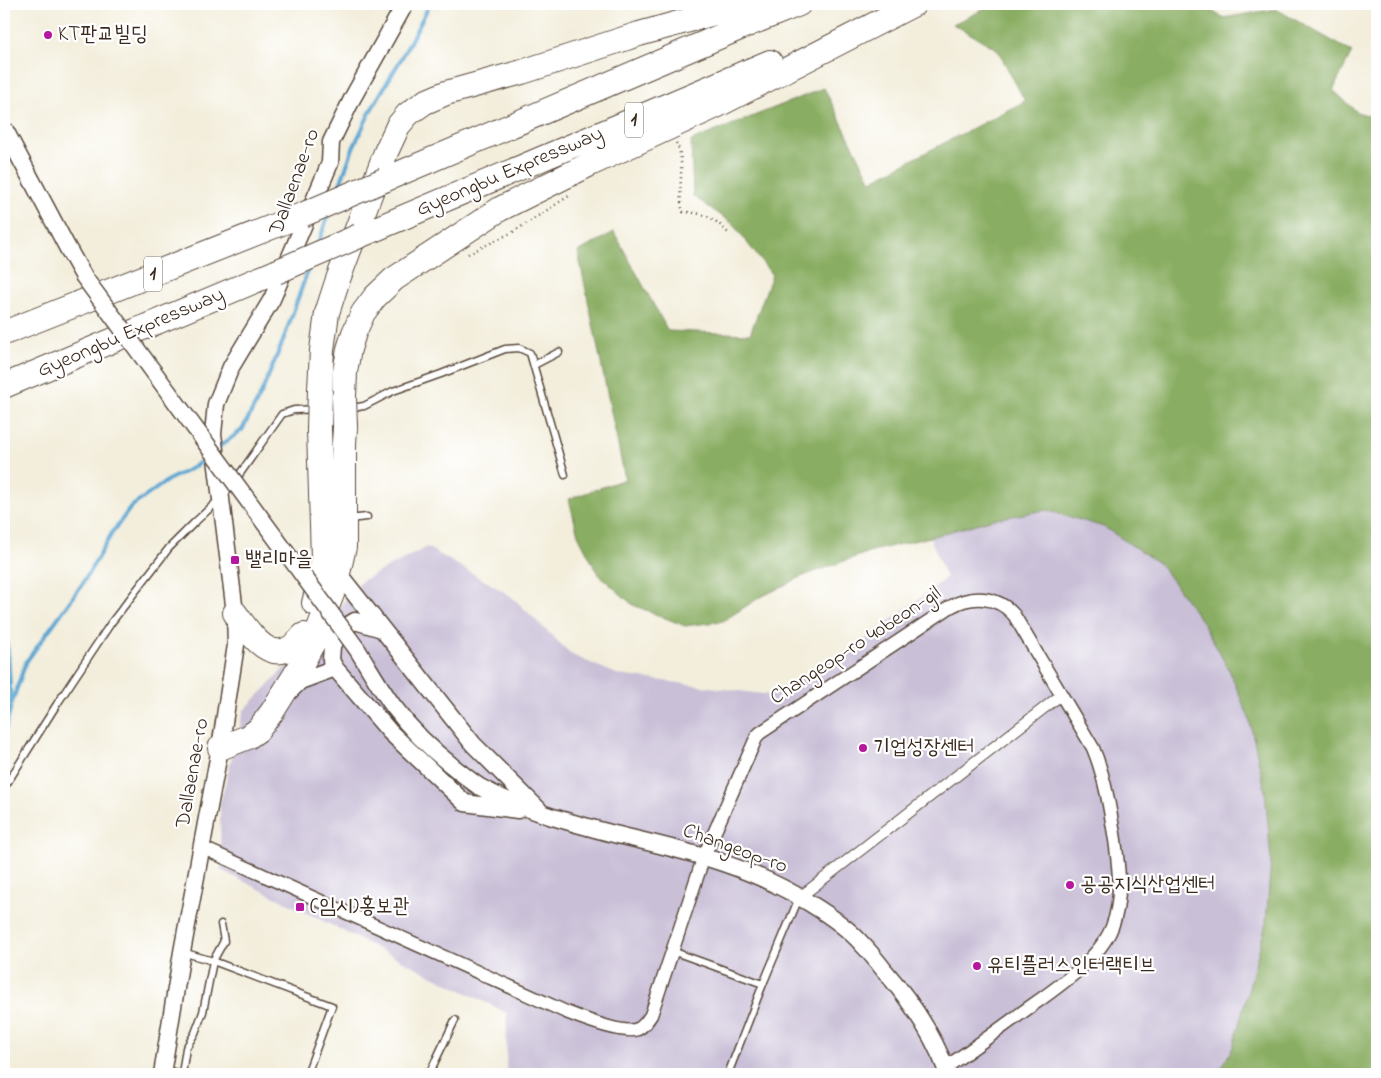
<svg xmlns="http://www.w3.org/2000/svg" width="1381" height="1078" viewBox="0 0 1381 1078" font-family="'Indie Flower','Poor Story',sans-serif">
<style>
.industrial{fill:#c9bfd7}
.forest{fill:#89ad62;stroke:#626c40}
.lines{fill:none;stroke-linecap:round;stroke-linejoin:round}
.stream{stroke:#5aa6d2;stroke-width:4}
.service-casing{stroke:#57473a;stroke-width:9}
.pedestrian-casing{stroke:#57473a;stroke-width:12}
.minor-casing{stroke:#57473a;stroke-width:15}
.tertiary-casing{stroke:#57473a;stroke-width:19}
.motorway-casing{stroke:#57473a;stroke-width:26}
.path{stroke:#57473a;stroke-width:2.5;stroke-dasharray:1 4;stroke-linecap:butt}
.service{stroke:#fff;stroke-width:6}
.pedestrian{stroke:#fff;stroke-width:10}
.minor{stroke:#fff;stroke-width:12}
.tertiary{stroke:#fff;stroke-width:16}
.motorway{stroke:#fff;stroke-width:24}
.tertiary-bridge-casing{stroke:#57473a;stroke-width:19;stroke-linecap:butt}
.motorway-bridge-casing{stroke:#57473a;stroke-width:26;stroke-linecap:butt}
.tertiary-bridge{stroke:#fff;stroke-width:16}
.motorway-bridge{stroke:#fff;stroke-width:24}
.poi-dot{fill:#b5179e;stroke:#fff;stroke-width:2}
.labels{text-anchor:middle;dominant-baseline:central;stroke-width:4.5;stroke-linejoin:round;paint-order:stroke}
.shield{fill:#fff;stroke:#766a62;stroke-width:1}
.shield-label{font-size:20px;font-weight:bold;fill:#3b2a1e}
.poi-label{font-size:21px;fill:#3b2a1e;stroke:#fff;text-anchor:start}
.street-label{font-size:21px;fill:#3b2a1e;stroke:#fff}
</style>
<rect width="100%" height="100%" fill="#fff"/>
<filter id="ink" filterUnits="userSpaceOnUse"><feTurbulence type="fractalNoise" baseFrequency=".02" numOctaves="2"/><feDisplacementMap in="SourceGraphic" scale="10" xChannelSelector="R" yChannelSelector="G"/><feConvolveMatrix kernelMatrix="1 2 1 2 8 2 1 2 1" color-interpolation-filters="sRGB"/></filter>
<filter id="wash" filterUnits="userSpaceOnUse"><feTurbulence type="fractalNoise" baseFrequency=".0096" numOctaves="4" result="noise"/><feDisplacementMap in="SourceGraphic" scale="20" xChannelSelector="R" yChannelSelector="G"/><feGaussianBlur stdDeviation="1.12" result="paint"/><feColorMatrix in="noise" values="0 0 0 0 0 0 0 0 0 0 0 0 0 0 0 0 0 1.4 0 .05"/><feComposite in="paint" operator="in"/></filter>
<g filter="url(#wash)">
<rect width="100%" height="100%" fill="#f3eedc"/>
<!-- industrial -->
<path class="industrial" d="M 1046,510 L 1104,527 L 1160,564 L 1203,623 L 1229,670 L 1249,718 L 1265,790 L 1271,860 L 1266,924 L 1233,1047 L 1224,1064 L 1214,1074 L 506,1074 L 507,1013 L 221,870 L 220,804 L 244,710 L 268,686 L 363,580 L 427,547 L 511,596 L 572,655 L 619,675 L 770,695 L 856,647 L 946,578 L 930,537 L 990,520 Z"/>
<!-- forest -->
<path class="forest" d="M 995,4 L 1201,4 L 1223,18 L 1276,9 L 1352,52 L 1333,90 L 1357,112 L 1377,118 L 1377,1074 L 1214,1074 L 1224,1064 L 1233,1047 L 1266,924 L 1271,860 L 1265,790 L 1249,718 L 1229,670 L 1203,623 L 1160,564 L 1104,527 L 1046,510 L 990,520 L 930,537 L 872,551 L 803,576 L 759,598 L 723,621 L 685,626 L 633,605 L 598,574 L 578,535 L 569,499 L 625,479 L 578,252 L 614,232 L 668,331 L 750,334 L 772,275 L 732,223 L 693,196 L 691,141 L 824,88 L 871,181 L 1025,101 L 997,49 L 953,24 Z"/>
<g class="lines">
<!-- stream -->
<path class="stream" d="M 338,190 L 353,148 L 371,110 L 401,59 L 430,4
M 318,244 L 329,213
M 219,447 L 242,430 L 261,394 L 283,341 L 309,267
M 4,632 L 8,651 L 11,705 L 4,735
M 11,705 L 26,662 L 81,586 L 112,533 L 131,507 L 168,480 L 192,468 L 210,455"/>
</g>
</g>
<g filter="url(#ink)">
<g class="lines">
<defs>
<path id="service" d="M 534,365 L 559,352
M 348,519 L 367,517
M 4,788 L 57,704 L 111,623 L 169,548 L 194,523 L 221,498 L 232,485 L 282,414 L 294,410 L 351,408 L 364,406 L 393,391 L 441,374 L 505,349 L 519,348 L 530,353 L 565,475
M 672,951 L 763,984
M 182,952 L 213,961 L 332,1006 L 307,1074
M 164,1070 L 181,1074
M 182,1074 L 186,1048 L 195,1033 L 203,1012 L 213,961 L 224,941 L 221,924
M 429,1074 L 455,1020
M 728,1074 L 763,984 L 799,898"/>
<path id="pedestrian" d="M 800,897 L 1061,695"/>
<path id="minor" d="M 201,847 L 566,1012 C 581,1018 624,1035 638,1029 C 644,1026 647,1021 651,1015 L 704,856 L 757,736 L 760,733 L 950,607 C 971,595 997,595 1014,615 L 1093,748 C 1105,777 1110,809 1115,840 C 1119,869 1123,899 1112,927 C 1098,963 1047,994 1016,1017 C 993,1034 969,1051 945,1068"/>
<path id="tertiary" d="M 338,573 L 473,744 L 539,810
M 357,649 C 369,668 380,688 394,707 C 411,730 433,751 456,769 C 464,775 472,782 480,787 C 522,810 568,822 614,834 C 685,851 747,864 811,904 C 829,915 848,928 862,944 C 870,952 877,961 884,970 C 911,1001 934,1036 948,1074
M 335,668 L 331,660 L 332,646 L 340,630 L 355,621 L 382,629
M 290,691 L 300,681 L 335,668 L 390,732 L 465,803 L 518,810
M 162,1074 L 182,952 L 220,748 L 236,645 L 235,613 L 213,434 L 216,404 L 231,367 L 272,299 L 330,163 L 331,142 L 353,97 L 405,4"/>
<path id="motorway" d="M 384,180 L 749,24 L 799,4
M 359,236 L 770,62
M 4,333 L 302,215
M 4,386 L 276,272
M 320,389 L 322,350 L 327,313 L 337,282 L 386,152 L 398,126 L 408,114 L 425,102 L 446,93 L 522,72 L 639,34 L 747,4
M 344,397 L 345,372 L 349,349 L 354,333 L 363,313 L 375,297 L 394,279 L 500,209 L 590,164 L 716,106 L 914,4
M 314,603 L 321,577 L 323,557 L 319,430
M 235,613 C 245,626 262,655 282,651 C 291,650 298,641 304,635
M 220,748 L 248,737 L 258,730 L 272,712 L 300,667 L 315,639 L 335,586 L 344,547 L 344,444 L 345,427"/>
</defs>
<!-- service casing -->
<use href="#service" class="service-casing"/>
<!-- pedestrian casing -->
<use href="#pedestrian" class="pedestrian-casing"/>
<!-- minor casing -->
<use href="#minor" class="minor-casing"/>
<!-- tertiary casing -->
<use href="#tertiary" class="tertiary-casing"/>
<!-- motorway casing -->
<use href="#motorway" class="motorway-casing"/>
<!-- path -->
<path class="path" d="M 676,143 C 687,162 676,190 683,212 C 706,213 713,217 729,234
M 468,254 L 513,232 L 569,196"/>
<!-- service -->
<use href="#service" class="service"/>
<!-- pedestrian -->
<use href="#pedestrian" class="pedestrian"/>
<!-- minor -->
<use href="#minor" class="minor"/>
<!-- tertiary -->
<use href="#tertiary" class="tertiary"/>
<!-- motorway -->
<use href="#motorway" class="motorway"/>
<defs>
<path id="tertiary-bridge" d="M 4,128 L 66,245 L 84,277 L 357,649"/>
<path id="motorway-bridge" d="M 302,215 L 384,180
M 276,272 L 359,236
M 344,397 L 345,427
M 319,430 L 320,389"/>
</defs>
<!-- tertiary-bridge casing -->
<use href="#tertiary-bridge" class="tertiary-bridge-casing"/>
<!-- motorway-bridge casing -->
<use href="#motorway-bridge" class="motorway-bridge-casing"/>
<!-- tertiary-bridge -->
<use href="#tertiary-bridge" class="tertiary-bridge"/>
<!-- motorway-bridge -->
<use href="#motorway-bridge" class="motorway-bridge"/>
</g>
</g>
<!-- markers -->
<g class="poi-dot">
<circle cx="48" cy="35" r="5"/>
<rect x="230" y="555" width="10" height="10" rx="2.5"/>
<circle cx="863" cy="748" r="5"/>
<circle cx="1070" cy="885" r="5"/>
<rect x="295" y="902" width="10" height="10" rx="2.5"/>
<circle cx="977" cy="966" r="5"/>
</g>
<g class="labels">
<!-- shield labels -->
<g class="shield">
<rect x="625" y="102.5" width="18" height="35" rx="4"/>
<rect x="144" y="256.5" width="18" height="35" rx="4"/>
</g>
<g class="shield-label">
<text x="634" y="120">1</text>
<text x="153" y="274">1</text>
</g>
<!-- poi labels -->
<g class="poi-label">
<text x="58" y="35">KT판교빌딩</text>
<text x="245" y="560">밸리마을</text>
<text x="873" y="748">기업성장센터</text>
<text x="1080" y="885">공공지식산업센터</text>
<text x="310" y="907">(임시)홍보관</text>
<text x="987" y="966">유티플러스인터랙티브</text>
</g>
<!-- street labels -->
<g class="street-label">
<text transform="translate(510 172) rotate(-23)">Gyeongbu Expressway</text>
<text transform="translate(295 182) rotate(-70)">Dallaenae-ro</text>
<text transform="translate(131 333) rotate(-23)">Gyeongbu Expressway</text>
<text transform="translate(856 646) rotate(-33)">Changeop-ro 40beon-gil</text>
<text transform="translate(193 773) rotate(-80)">Dallaenae-ro</text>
<text transform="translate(735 849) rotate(20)">Changeop-ro</text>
</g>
</g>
<!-- margin -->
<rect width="1381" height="1078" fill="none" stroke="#fff" stroke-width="20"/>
</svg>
